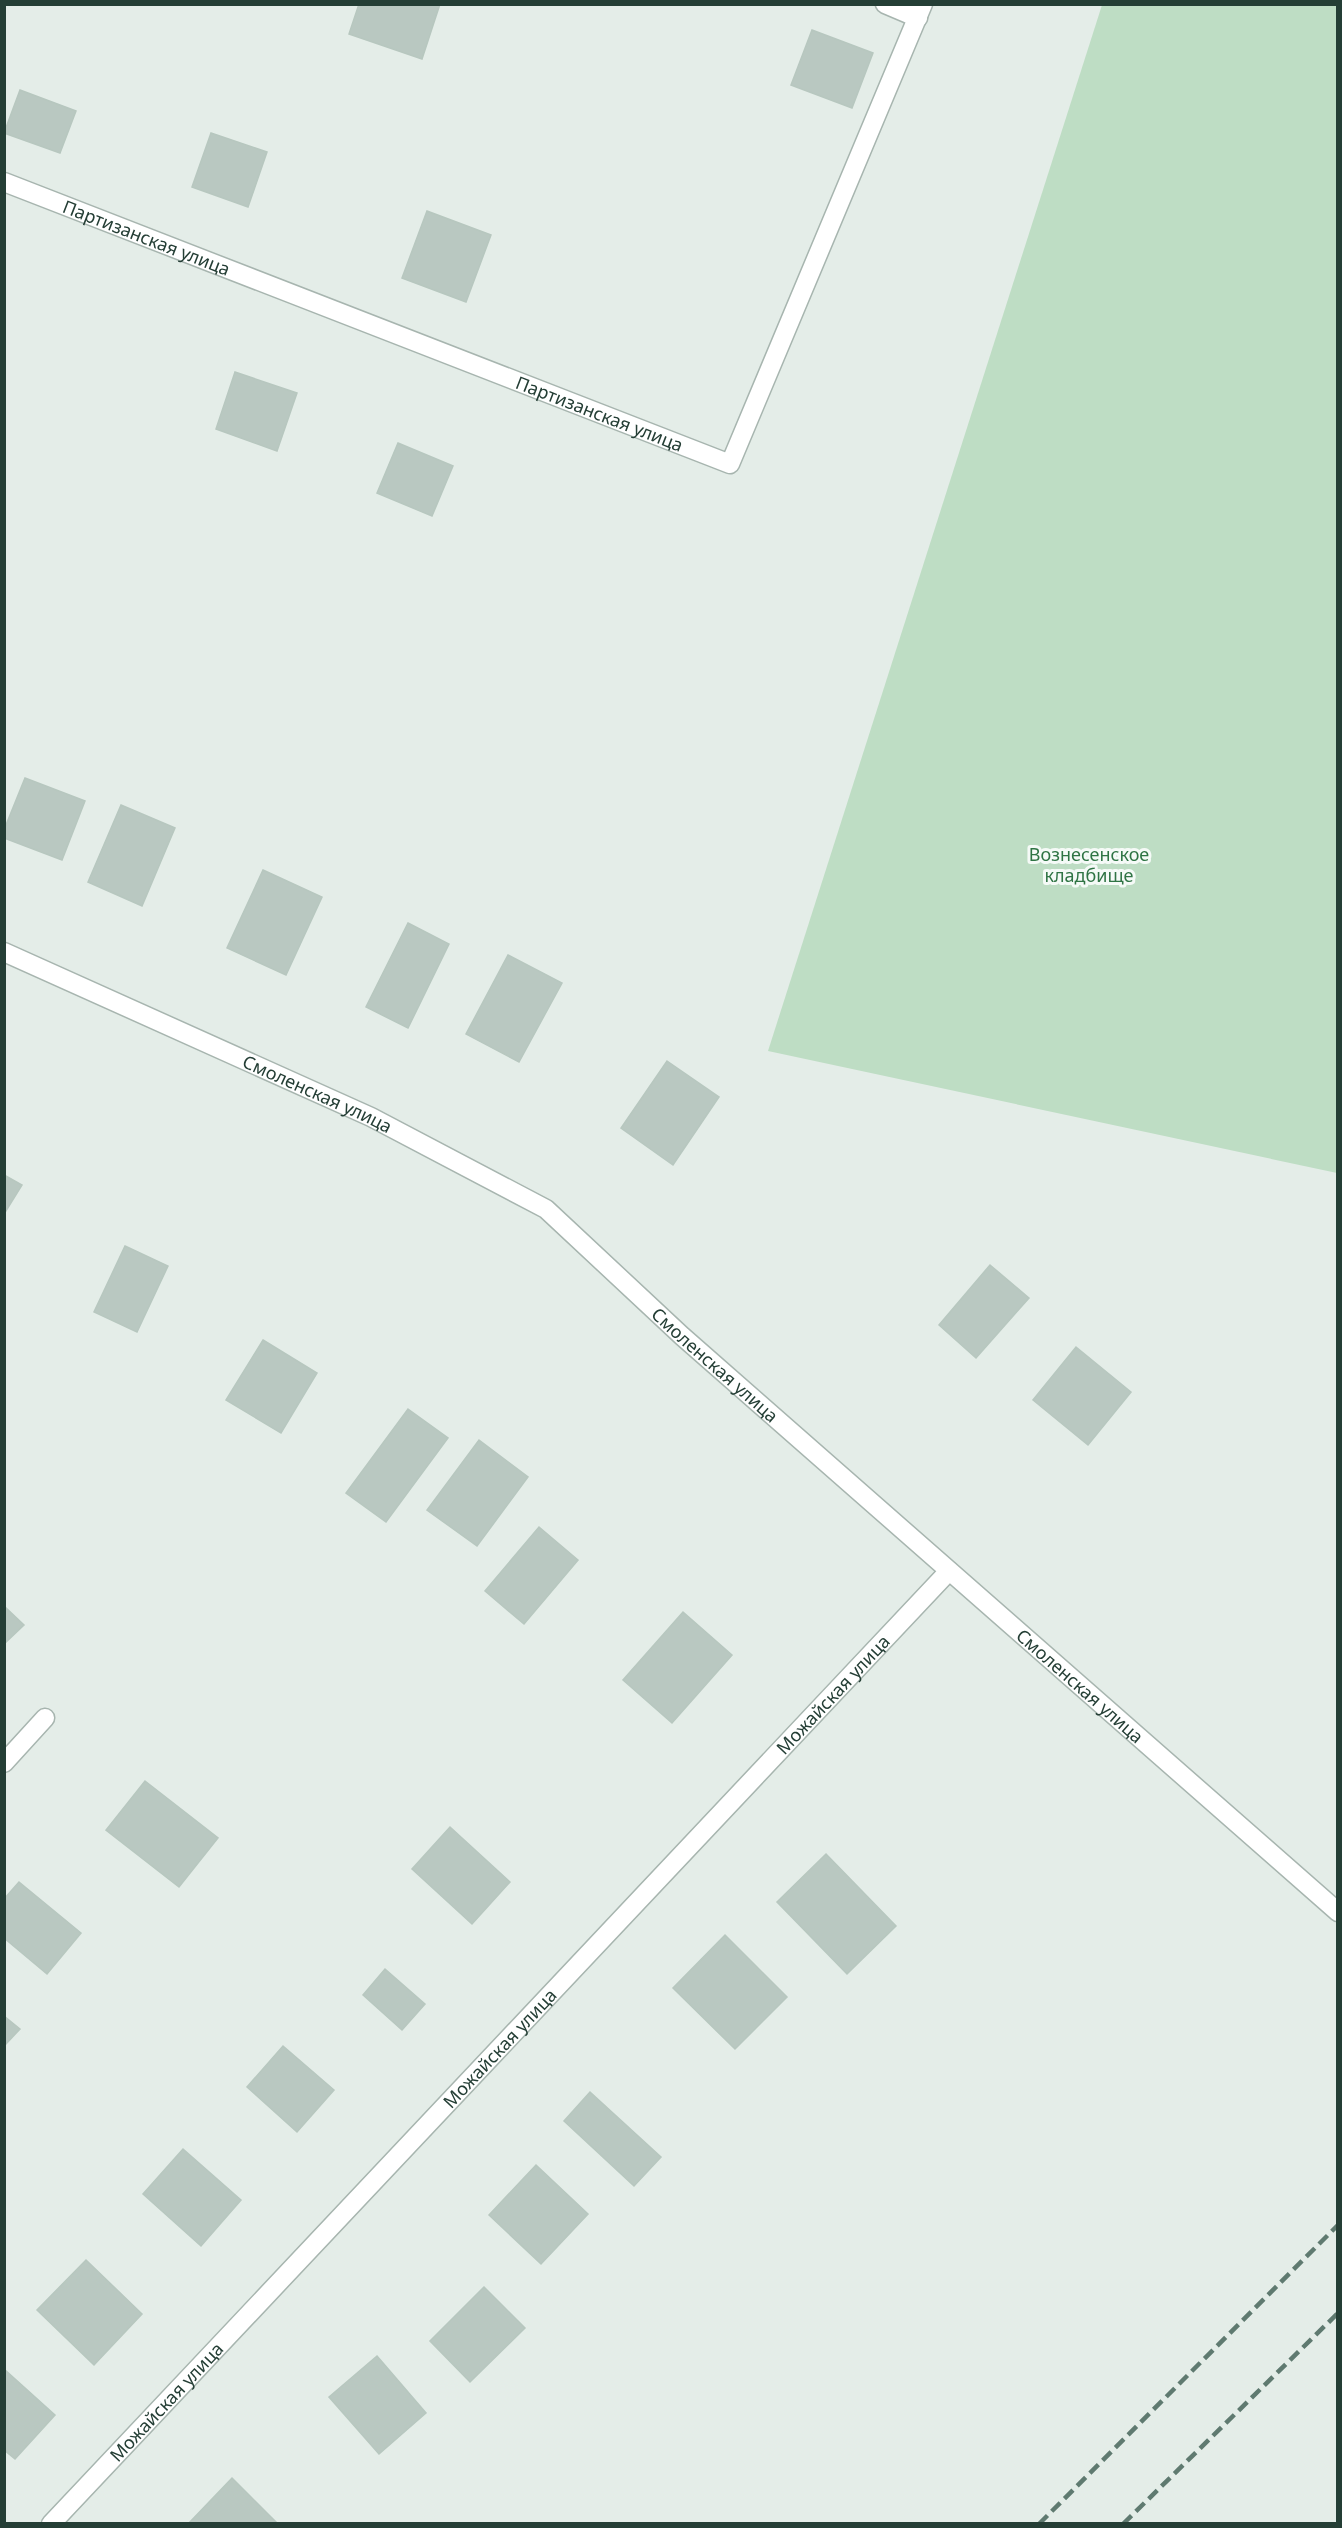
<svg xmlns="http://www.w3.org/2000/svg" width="1342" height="2528" viewBox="0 0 1342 2528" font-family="'Noto Sans',sans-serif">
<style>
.green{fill:#beddc4}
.building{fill:#b9c8c1;stroke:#b7c7bf;stroke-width:1.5}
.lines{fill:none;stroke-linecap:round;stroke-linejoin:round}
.minor-casing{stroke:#a7b5af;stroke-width:21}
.minor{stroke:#fff;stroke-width:18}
.rail{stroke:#5f7a70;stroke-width:4.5;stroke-dasharray:12 6;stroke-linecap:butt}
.labels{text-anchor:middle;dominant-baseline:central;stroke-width:6;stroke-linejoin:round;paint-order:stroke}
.street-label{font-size:18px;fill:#243e35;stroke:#f5faf7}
.park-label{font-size:18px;fill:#2f7444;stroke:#f5faf7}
</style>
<rect width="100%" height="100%" fill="#e4ede8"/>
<!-- green -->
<path class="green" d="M 1102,5 L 1337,5 L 1337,1173 L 768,1051 Z"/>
<!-- building -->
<path class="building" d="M 359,4 L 440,4 L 422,59 L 349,34 Z
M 812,30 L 873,53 L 852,108 L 791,85 Z
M 20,90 L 76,111 L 60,153 L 4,133 Z
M 211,133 L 267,152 L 248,207 L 192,187 Z
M 427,211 L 491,235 L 466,302 L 402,278 Z
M 235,372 L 297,393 L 277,451 L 216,429 Z
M 398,443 L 453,466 L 432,516 L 377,493 Z
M 25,778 L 85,801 L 62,860 L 4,838 L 4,830 Z
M 121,805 L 175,828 L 142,906 L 88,882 Z
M 263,870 L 322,897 L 286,975 L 227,948 Z
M 408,923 L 449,944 L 408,1028 L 366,1007 Z
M 508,955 L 562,983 L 519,1062 L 466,1034 Z
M 667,1061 L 719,1097 L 673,1165 L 621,1128 Z
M 4,1175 L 22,1185 L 4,1214 Z
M 125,1246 L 168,1266 L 137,1332 L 94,1312 Z
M 990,1265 L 1029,1298 L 976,1358 L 939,1325 Z
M 263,1340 L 317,1373 L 281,1433 L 226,1400 Z
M 1076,1347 L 1131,1392 L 1088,1445 L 1033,1400 Z
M 408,1409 L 448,1438 L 386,1522 L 346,1493 Z
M 479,1440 L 528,1477 L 477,1546 L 427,1510 Z
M 539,1527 L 578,1560 L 524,1624 L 485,1591 Z
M 4,1606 L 24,1625 L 4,1644 Z
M 683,1612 L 732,1655 L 672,1723 L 623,1680 Z
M 145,1781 L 218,1838 L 179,1887 L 106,1830 Z
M 450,1827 L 510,1882 L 472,1924 L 412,1869 Z
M 826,1854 L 896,1926 L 847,1974 L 777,1902 Z
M 19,1882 L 81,1933 L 47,1974 L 4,1938 L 4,1899 Z
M 725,1935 L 787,1997 L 735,2049 L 673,1988 Z
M 385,1969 L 425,2004 L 402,2030 L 363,1995 Z
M 4,2016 L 20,2029 L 4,2046 Z
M 283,2046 L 334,2090 L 297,2132 L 247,2087 Z
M 590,2092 L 661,2157 L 634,2186 L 564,2121 Z
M 183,2149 L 241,2200 L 201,2246 L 143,2194 Z
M 536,2165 L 588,2214 L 541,2264 L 489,2215 Z
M 86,2260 L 142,2314 L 94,2365 L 37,2310 Z
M 484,2287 L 525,2328 L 470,2382 L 430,2341 Z
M 377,2356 L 426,2413 L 379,2454 L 329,2397 Z
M 4,2369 L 55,2415 L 15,2459 L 4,2450 Z
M 232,2478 L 278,2524 L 188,2524 Z"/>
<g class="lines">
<defs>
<g id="minor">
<path d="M 885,4 L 918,18"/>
<path id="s1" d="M 4,182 L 730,464 L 923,4"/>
<path id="s2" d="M 4,952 L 371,1117 L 546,1209 L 682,1336 L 1338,1912"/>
<path d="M 4,1763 L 45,1718"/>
<path id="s3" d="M 51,2524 L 949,1571"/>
</g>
</defs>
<!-- minor casing -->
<use href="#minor" class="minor-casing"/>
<!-- minor -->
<use href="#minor" class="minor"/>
<!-- rail -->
<path class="rail" d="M 1039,2524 L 1338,2225
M 1123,2524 L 1338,2313"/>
</g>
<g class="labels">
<!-- street labels -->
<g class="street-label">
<text stroke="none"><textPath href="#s1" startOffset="153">Партизанская улица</textPath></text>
<text stroke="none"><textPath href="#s1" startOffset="639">Партизанская улица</textPath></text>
<text stroke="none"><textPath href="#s2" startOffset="344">Смоленская улица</textPath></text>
<text stroke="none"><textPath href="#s2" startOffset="830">Смоленская улица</textPath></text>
<text stroke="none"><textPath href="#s2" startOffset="1316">Смоленская улица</textPath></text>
<text stroke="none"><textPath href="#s3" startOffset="1140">Можайская улица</textPath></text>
<text stroke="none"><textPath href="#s3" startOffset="654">Можайская улица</textPath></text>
<text stroke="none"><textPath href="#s3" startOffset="168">Можайская улица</textPath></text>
</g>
<!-- park labels -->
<g class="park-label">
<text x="1089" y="854">Вознесенское<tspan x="1089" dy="21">кладбище</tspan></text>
</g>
</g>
<!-- border -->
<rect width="1342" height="2528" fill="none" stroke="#243e35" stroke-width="12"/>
</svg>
